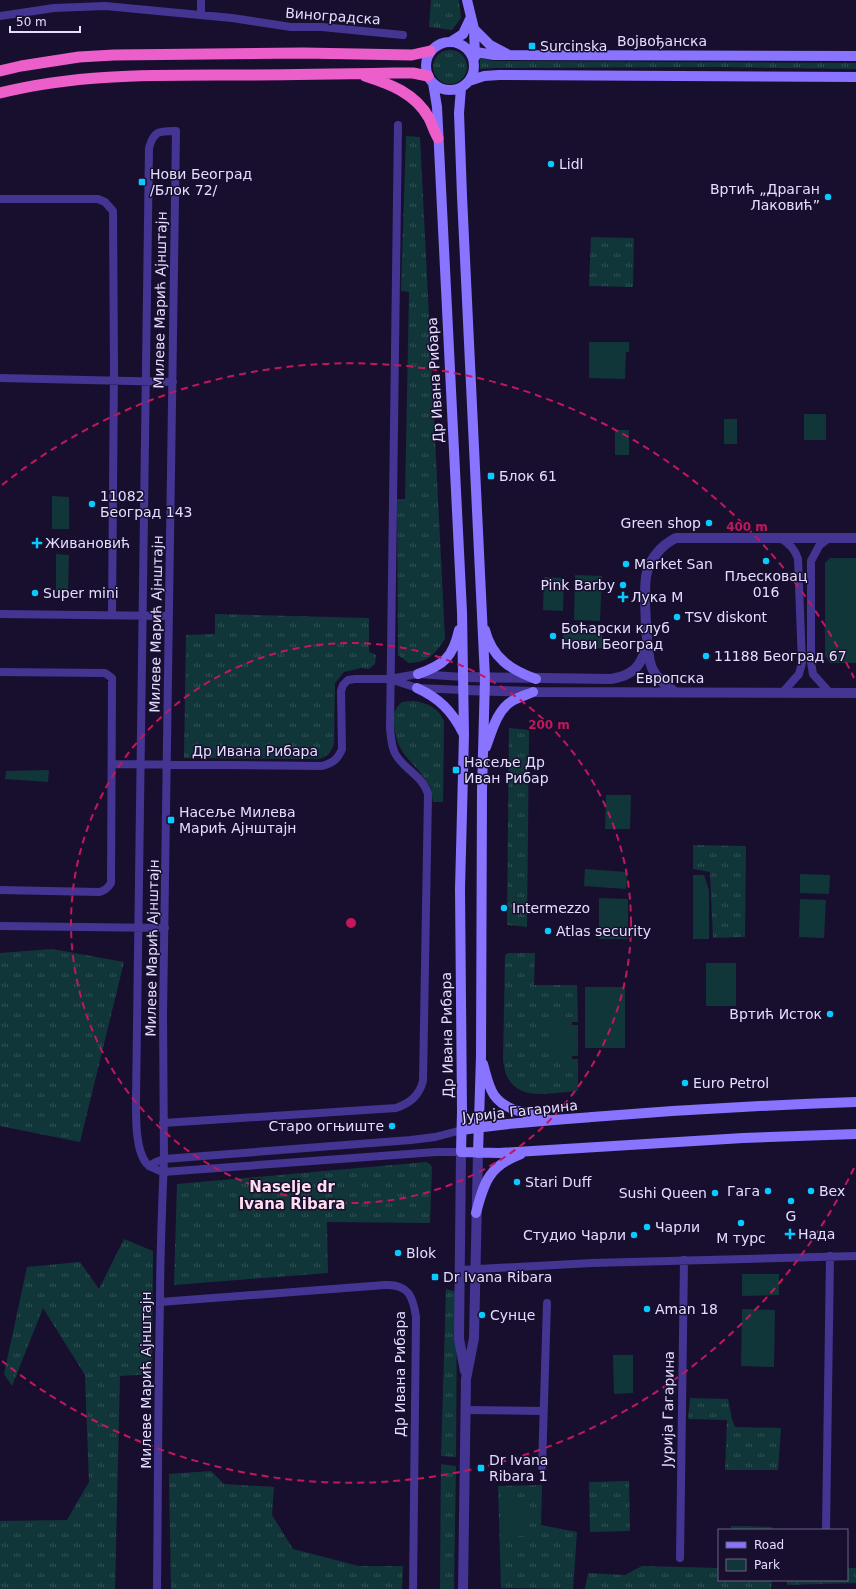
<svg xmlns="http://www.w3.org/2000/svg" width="856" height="1589" viewBox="0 0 856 1589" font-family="'DejaVu Sans',sans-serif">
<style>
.grass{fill:url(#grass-tufts)}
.green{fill:#113639}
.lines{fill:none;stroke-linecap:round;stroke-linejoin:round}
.minor{stroke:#443592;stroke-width:8}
.tertiary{stroke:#443592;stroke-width:10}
.secondary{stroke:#8874ff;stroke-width:10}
.trunk{stroke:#ec5eca;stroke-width:11}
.ring{fill:none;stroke:#c2185b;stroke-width:2;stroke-dasharray:7 5}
.poi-dot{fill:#09c9ff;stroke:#180f2f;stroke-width:1.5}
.labels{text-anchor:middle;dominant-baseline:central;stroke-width:3;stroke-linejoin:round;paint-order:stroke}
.street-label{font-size:14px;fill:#e5ddff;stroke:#180f2f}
.poi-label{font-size:14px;fill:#e5ddff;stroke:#180f2f;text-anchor:start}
.neighbourhood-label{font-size:15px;font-weight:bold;fill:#ffdfef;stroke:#180f2f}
.centre{fill:#c2185b;stroke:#180f2f;stroke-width:2}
.ring-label{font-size:12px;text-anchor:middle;font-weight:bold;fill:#c2185b;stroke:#180f2f;stroke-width:3;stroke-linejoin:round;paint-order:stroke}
</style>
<defs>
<pattern id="grass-tufts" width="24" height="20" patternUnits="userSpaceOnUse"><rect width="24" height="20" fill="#113639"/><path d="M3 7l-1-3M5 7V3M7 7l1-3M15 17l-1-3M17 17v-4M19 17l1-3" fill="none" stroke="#345357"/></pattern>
</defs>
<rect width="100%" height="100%" fill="#180f2f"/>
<!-- grass -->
<path class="grass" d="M 431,0 L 459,0 L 461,18 L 452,30 L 429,27 Z
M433 67a17 17 0 1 1 34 0a17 17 0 1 1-34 0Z
M 480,58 L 493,61 L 856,63 L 856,69 L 717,67 L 494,68 L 480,69 Z
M 406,136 L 420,137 L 445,639 C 434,655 429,662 409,663 L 398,655 L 397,499 L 405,499 L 409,292 L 401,291 Z
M 591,237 L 634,238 L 633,287 L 589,286 Z
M 215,614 L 369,618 L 369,652 L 376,655 L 375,664 L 369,669 L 361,668 L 344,672 L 335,683 L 334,744 C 331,753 325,759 315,759 L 184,758 L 186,635 L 215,634 Z
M 412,701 C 426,702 439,708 444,721 L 443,802 L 433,802 C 432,795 432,788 427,782 C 412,758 397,757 394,724 C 393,714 394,709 402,702 Z
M 509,728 L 529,730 L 527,927 L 507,925 Z
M 693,845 L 746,846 L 745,937 L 713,938 L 710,872 L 693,869 Z
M 52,949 L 124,962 L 80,1142 L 0,1126 L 0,953 Z
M 508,953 L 535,953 L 534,985 L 577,985 L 578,1022 L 553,1022 L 553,1059 L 578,1059 L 578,1091 C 545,1093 508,1105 503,1060 L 505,955 Z
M 578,1025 L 578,1056 L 572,1056 L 572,1025 Z
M 426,1162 L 430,1164 L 432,1167 L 430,1223 L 327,1222 L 328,1273 L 174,1285 L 177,1184 Z
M 124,1239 L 153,1251 L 152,1374 L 120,1376 L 115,1589 L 0,1589 L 0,1521 L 67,1520 L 89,1482 L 85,1375 L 43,1308 L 12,1386 L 4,1374 L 27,1267 L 80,1262 L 99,1289 Z
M 446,1289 L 457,1292 L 456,1457 L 441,1456 Z
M 690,1398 L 728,1399 L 732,1419 L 735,1427 L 781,1428 L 778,1470 L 725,1470 L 727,1420 L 688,1419 Z
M 441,1464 L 456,1466 L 454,1589 L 440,1589 Z
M 211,1471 L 224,1484 L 274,1487 L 272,1515 L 293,1549 L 359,1566 L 403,1566 L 402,1589 L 171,1589 L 169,1474 Z
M 629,1481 L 630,1531 L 590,1532 L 589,1482 Z
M 542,1485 L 541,1525 L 577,1532 L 573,1589 L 501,1588 L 498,1486 Z
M 731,1526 L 772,1527 L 772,1530 L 731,1530 Z
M 642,1566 L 719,1568 L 719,1580 L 772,1580 L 771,1589 L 585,1589 L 588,1573 L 625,1575 Z
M 847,1568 L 856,1568 L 856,1583 L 787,1585 L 787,1580 L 847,1580 Z"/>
<!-- green -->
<path class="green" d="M 589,342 L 629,342 L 629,352 L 626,352 L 625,379 L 589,378 Z
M 804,414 L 826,414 L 826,440 L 804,440 Z
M 724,419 L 737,419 L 737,444 L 724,444 Z
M 615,430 L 629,430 L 629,455 L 615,455 Z
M 52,496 L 69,497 L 69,529 L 52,529 Z
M 56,554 L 69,555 L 68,593 L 56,592 Z
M 830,558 L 856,558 L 856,663 L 830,663 L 825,656 L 825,563 Z
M 575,575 L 602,576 L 600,621 L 574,620 Z
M 544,577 L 564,578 L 563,611 L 543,610 Z
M 563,624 L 602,625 L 602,648 L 563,648 Z
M 49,770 L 48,782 L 5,779 L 6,771 Z
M 606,795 L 631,795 L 630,829 L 605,829 Z
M 585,869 L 627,872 L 626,889 L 584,886 Z
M 800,874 L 830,875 L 829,894 L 800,893 Z
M 693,875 L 704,875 L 709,890 L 709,939 L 693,939 Z
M 599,898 L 628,899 L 628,939 L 599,939 Z
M 800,899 L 826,900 L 824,938 L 799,937 Z
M 706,963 L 736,963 L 736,1006 L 706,1006 Z
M 585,987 L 625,987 L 625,1048 L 585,1048 Z
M 553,1022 L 572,1022 L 572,1059 L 553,1059 Z
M 742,1274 L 779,1274 L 779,1295 L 742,1296 Z
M 742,1309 L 775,1310 L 774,1367 L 741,1366 Z
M 613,1355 L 633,1355 L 633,1393 L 614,1394 Z
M 503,1499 L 524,1499 L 524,1536 L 504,1536 Z"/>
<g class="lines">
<!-- minor -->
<path class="minor" d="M 201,0 L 201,15
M 0,16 L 54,8 L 105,6 L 232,18 L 291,27 L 322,27 L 403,35
M 0,199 L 98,199 L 105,202 L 113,211 L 114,368 L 112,615
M 0,378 L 173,382
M 780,538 C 789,543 795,549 798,559 L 802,663 L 799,674 L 783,692
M 829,538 L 819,546 L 811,561 L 811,662 L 813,674 L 829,692
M 0,614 L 169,616
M 0,672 L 105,673 L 112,678 L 112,684 L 111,883 C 108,888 105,891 99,892 L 0,890
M 390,679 L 417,688 L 463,690
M 112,764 L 322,766 C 333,763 338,759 342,749 L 341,691 L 343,685 L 348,680 L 355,679 L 389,679 L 418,674 L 463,677
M 0,926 L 165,928
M 163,1123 L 396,1108 C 410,1103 419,1096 423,1081 L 428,794 C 423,776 405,770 396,755 C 391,747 391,737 390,728 L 398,125
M 149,1166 L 156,1162 L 164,1159 L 411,1140 L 435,1137 L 462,1130
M 460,1270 L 592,1263 L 856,1256
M 160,1302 L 385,1285 C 409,1284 413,1297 416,1317 L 413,1589
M 466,1410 L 543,1411
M 542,1467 L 547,1303
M 826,1530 L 830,1256
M 680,1558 L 684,1260
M 157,1589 C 158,1493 158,1397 160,1301 C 160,1254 162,1207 164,1159 L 163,1015 L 176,131 C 160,131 154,130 149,148 L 136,1099 C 136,1116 135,1151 147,1164 C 151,1168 157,1170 163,1172 L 436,1152 L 461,1152"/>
<!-- tertiary -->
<path class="tertiary" d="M 463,677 L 611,679 C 634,675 640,667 647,646
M 463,690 L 533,692 L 856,693
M 675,692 C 667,686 657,679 653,670 C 646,659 643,585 647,572 C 651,557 663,544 676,538 L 856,538
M 461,1152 L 459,1339 L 465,1371
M 463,1589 L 466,1379 L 474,1338 L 478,1153"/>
<!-- secondary -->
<path class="secondary" d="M 467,0 L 474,29 L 475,57
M 474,29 L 490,45 L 507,54
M 452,41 L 463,34 L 471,17
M426 66a24 24 0 1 1 48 0a24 24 0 1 1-48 0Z
M 468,49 L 476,52 L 494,55 L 856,56
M 469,81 L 484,76 L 499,75 L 856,77
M 433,83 L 437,107 L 462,612 L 464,735 L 460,889 L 462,1111 L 461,1152 L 499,1153 L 743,1138 L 856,1134
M 461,88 L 459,113 L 462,196 L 485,678 L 482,790 L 481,1056 L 478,1153
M 485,630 C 492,658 511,670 536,679
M 418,674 C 444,665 453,657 459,630
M 417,688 C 439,698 452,711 463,733
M 486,747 C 492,731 497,710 512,701 C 519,697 526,695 533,692
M 483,1064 C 486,1074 488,1086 494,1095 C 505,1111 527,1113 545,1117
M 462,1130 C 505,1123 549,1120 592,1117 C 680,1110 768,1105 856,1102
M 476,1213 C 484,1182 489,1166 521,1154"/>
<!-- trunk -->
<path class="trunk" d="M 0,71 L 21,66 L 79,57 L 114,55 L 303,53 L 412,55 L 430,51
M 365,76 C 390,84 415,93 429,118 C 432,124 434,131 438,138
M 0,93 C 75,74 152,75 230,75 C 284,75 339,74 394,73 L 413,73 L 428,76"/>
</g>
<!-- distance rings -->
<g class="ring">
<circle cx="351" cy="923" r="280"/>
<path d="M854 1168A560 560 0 0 1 2 1361M2 485A560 560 0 0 1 854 678"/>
</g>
<!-- markers -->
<g class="poi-dot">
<rect x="528" y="42" width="8" height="8" rx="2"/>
<circle cx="551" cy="164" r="4"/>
<rect x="138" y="178" width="8" height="8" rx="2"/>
<circle cx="828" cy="197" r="4"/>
<rect x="487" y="472" width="8" height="8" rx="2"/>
<circle cx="92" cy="504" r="4"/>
<circle cx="709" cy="523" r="4"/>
<path d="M35 537h4v4h4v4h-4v4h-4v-4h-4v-4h4z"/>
<circle cx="766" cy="561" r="4"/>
<circle cx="626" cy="564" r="4"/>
<circle cx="623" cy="585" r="4"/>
<circle cx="35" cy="593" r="4"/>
<path d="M621 591h4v4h4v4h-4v4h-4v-4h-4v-4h4z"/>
<circle cx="677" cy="617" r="4"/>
<circle cx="553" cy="636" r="4"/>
<circle cx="706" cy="656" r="4"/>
<rect x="452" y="766" width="8" height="8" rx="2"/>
<rect x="167" y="816" width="8" height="8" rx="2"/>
<circle cx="504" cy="908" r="4"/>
<circle cx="548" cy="931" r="4"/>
<circle cx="830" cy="1014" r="4"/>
<circle cx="685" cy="1083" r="4"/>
<circle cx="392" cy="1126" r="4"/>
<circle cx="517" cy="1182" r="4"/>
<circle cx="768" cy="1191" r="4"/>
<circle cx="811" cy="1191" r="4"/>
<circle cx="715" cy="1193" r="4"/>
<circle cx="791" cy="1201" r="4"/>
<circle cx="741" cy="1223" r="4"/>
<circle cx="647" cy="1227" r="4"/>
<path d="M788 1228h4v4h4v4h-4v4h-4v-4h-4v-4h4z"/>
<circle cx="634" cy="1235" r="4"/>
<circle cx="398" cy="1253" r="4"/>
<rect x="431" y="1273" width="8" height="8" rx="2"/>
<circle cx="647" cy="1309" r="4"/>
<circle cx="482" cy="1315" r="4"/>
<rect x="477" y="1464" width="8" height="8" rx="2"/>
</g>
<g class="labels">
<!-- street labels -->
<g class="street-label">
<text transform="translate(333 16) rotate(4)">Виноградска</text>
<text x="662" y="41">Војвођанска</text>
<text transform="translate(160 300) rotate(-89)">Милеве Марић Ајнштајн</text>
<text transform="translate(435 380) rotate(-93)">Др Ивана Рибара</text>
<text transform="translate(156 624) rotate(-89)">Милеве Марић Ајнштајн</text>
<text x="670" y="678">Европска</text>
<text x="255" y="751">Др Ивана Рибара</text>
<text transform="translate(152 948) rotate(-89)">Милеве Марић Ајнштајн</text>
<text transform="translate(447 1035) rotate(-91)">Др Ивана Рибара</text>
<text transform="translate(520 1111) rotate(-6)">Јурија Гагарина</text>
<text transform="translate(400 1374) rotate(-90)">Др Ивана Рибара</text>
<text transform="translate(146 1380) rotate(-90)">Милеве Марић Ајнштајн</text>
<text transform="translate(668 1409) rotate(-89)">Јурија Гагарина</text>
</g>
<!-- poi labels -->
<g class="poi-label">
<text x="540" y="46">Surcinska</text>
<text x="559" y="164">Lidl</text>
<text x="150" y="174">Нови Београд<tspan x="150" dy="16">/Блок 72/</tspan></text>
<text x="820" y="189" text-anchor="end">Вртић „Драган<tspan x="820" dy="16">Лаковић”</tspan></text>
<text x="499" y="476">Блок 61</text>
<text x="100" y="496">11082<tspan x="100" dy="16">Београд 143</tspan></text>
<text x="701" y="523" text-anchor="end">Green shop</text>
<text x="45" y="543">Живановић</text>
<text x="634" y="564">Market San</text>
<text x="766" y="576" text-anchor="middle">Пљесковац<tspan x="766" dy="16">016</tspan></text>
<text x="615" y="585" text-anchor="end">Pink Barby</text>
<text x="43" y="593">Super mini</text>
<text x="631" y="597">Лука М</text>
<text x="685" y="617">TSV diskont</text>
<text x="561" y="628">Боћарски клуб<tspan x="561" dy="16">Нови Београд</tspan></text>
<text x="714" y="656">11188 Београд 67</text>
<text x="464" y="762">Насеље Др<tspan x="464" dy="16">Иван Рибар</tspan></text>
<text x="179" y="812">Насеље Милева<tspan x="179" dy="16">Марић Ајнштајн</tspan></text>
<text x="512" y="908">Intermezzo</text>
<text x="556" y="931">Atlas security</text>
<text x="822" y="1014" text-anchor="end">Вртић Исток</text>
<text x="693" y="1083">Euro Petrol</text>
<text x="384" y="1126" text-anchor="end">Старо огњиште</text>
<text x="525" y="1182">Stari Duff</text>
<text x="760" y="1191" text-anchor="end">Гага</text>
<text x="819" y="1191">Bex</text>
<text x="707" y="1193" text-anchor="end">Sushi Queen</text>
<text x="791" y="1216" text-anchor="middle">G</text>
<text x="655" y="1227">Чарли</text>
<text x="798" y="1234">Нада</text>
<text x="626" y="1235" text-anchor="end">Студио Чарли</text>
<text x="741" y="1238" text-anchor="middle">М турс</text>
<text x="406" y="1253">Blok</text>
<text x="443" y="1277">Dr Ivana Ribara</text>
<text x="655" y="1309">Aman 18</text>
<text x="490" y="1315">Сунце</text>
<text x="489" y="1460">Dr Ivana<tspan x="489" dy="16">Ribara 1</tspan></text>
</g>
<!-- neighbourhood labels -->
<g class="neighbourhood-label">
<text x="292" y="1187">Naselje dr<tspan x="292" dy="17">Ivana Ribara</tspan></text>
</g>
</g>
<circle cx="351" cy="923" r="6" class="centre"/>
<g class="ring-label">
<text x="747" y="531">400 m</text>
<text x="549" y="729">200 m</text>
</g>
<!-- legend -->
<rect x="718" y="1529" width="130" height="52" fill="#180f2f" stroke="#6a6182"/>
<rect x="726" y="1542" width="20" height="6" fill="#8874ff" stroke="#6a6182"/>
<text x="754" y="1549" font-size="12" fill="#e5ddff">Road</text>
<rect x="726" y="1559" width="20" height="12" fill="#113639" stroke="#6a6182"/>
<text x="754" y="1569" font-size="12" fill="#e5ddff">Park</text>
<!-- scale -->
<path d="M10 26v6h70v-6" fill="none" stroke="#e5ddff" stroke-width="2"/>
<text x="16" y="26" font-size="12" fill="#e5ddff" stroke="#180f2f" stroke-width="3" paint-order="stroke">50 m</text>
</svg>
